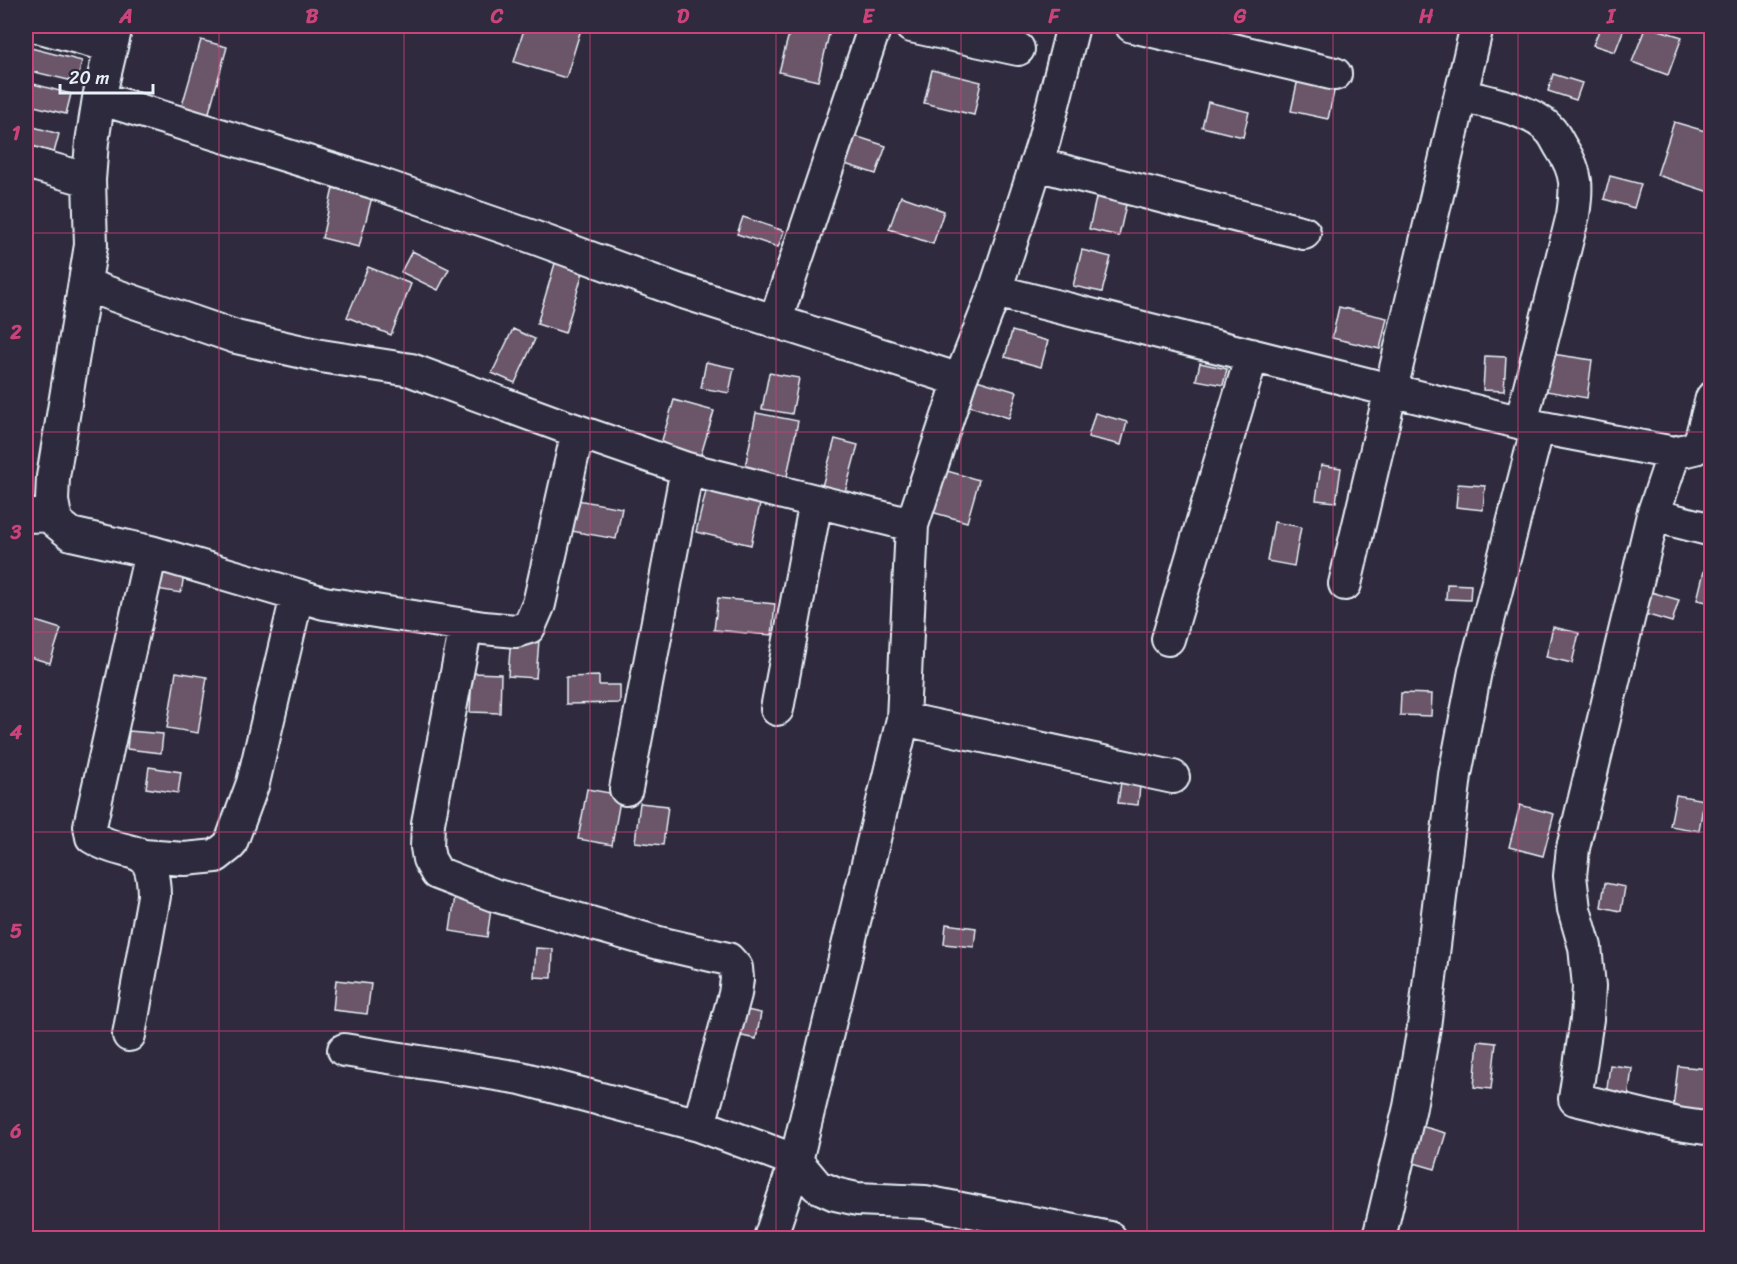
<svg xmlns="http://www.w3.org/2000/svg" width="1737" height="1264" viewBox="0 0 1737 1264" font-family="Sriracha,sans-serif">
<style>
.building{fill:#6a5469;stroke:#e8f1f8;stroke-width:1.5}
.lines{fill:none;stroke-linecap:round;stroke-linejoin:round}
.minor-casing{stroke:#e8f1f8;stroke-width:36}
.minor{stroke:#2f2a3d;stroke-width:32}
.grid{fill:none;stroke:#ca437a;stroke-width:1.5;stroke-opacity:0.55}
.neatline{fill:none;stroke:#ca437a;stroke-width:2}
.grid-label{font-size:20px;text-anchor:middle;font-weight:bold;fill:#ca437a}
</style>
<rect width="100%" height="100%" fill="#2f2a3d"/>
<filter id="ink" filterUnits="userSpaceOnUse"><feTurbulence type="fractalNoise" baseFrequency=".0167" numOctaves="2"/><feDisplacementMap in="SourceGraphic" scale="12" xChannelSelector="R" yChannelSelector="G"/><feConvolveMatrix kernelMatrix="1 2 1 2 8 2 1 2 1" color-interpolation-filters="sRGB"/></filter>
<g filter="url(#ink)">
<!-- building -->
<path class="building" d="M 525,26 L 582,26 L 566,78 L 514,62 Z
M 791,26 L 831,26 L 818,81 L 779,72 Z
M 1601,26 L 1625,26 L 1615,52 L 1593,45 Z
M 1646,26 L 1682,37 L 1668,75 L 1632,62 Z
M 201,40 L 227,47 L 208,116 L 181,109 Z
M 27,47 L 82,61 L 77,82 L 26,70 Z
M 932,70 L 981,82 L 974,115 L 924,103 Z
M 1553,74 L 1582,83 L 1576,100 L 1548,91 Z
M 1298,79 L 1335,87 L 1328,119 L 1291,111 Z
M 26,82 L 71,94 L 66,114 L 26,104 Z
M 1208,102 L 1249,112 L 1243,137 L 1202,127 Z
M 1674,122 L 1712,133 L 1712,193 L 1657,175 Z
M 30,126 L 59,134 L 52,160 L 26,153 L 26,142 Z
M 855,136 L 886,146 L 876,174 L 845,164 Z
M 1610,176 L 1641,184 L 1634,208 L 1604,199 Z
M 333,188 L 372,197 L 359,247 L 322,238 Z
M 1097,194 L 1127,200 L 1119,236 L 1089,229 Z
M 901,196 L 944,211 L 933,244 L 889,229 Z
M 743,217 L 784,231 L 778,247 L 737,234 Z
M 1082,250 L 1111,257 L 1102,292 L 1073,286 Z
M 412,251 L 449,269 L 438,290 L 401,272 Z
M 556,260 L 584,269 L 565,333 L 537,324 Z
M 368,267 L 411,284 L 391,335 L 347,317 Z
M 1339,307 L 1387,318 L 1380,349 L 1332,338 Z
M 513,329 L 535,339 L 515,383 L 492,373 Z
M 1012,331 L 1048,341 L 1041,367 L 1005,357 Z
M 1552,354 L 1592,360 L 1587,398 L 1546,391 Z
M 1485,356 L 1506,357 L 1504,391 L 1483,390 Z
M 706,362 L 734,368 L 729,393 L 701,388 Z
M 1200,363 L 1227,369 L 1223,385 L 1196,380 Z
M 769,373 L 799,378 L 792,414 L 762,409 Z
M 970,378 L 1017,392 L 1009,418 L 963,404 Z
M 674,400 L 714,411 L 700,458 L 660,447 Z
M 756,413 L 798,421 L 786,481 L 744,472 Z
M 1095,413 L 1127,422 L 1121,445 L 1088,437 Z
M 835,439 L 858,445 L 844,496 L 821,490 Z
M 1321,465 L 1341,468 L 1336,502 L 1316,500 Z
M 940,469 L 979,480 L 967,522 L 928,511 Z
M 708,483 L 762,495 L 751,545 L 696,532 Z
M 1458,484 L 1485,486 L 1483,510 L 1456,507 Z
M 566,498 L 622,508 L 616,539 L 560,529 Z
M 1274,522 L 1301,527 L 1294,566 L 1267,561 Z
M 1705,567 L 1712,568 L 1712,603 L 1697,600 Z
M 153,568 L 184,574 L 181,593 L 150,588 Z
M 1447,584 L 1471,585 L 1470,600 L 1446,599 Z
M 1644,590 L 1679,600 L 1672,622 L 1638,612 Z
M 718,598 L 775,604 L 772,635 L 714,630 Z
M 26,618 L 61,629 L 50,663 L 26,656 Z
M 1553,627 L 1579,633 L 1572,663 L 1546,657 Z
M 511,637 L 539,640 L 536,678 L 508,676 Z
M 176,672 L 207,677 L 198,733 L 167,728 Z
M 472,673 L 501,674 L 500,713 L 470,712 Z
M 599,676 L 599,685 L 620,685 L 620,703 L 566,704 L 566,677 Z
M 1401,693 L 1432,694 L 1431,716 L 1400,715 Z
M 129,731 L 163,734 L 161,753 L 127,749 Z
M 149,767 L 181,772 L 178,793 L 146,788 Z
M 1122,775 L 1141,777 L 1138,805 L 1118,803 Z
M 587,789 L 621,795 L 612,845 L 578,839 Z
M 1676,795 L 1704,800 L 1699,831 L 1670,826 Z
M 640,803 L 668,806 L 663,845 L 635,842 Z
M 1520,805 L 1554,814 L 1543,856 L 1509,847 Z
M 1605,883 L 1625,887 L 1621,911 L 1601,907 Z
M 455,896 L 492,902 L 487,937 L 450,931 Z
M 946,924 L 976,928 L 974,947 L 944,944 Z
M 536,948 L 553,949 L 552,978 L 534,977 Z
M 336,980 L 371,984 L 367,1014 L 333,1010 Z
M 742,1009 L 761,1013 L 756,1039 L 737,1035 Z
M 1478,1041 L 1496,1043 L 1491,1089 L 1474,1087 Z
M 1610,1065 L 1632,1068 L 1628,1099 L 1606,1096 Z
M 1678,1066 L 1708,1069 L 1704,1111 L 1673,1108 Z
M 1417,1125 L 1446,1133 L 1435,1169 L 1407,1161 Z"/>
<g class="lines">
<defs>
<path id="minor" d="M 37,26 L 111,46
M 116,26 L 99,98 L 92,142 L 89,180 L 91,245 L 53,477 L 52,501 L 56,522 L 71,534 L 151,552 L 324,603 L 484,628 L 516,631 L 529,627 L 539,604 L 578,431
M 911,26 L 1018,49
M 1132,26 L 1335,74
M 1461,95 C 1486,102 1532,109 1550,130 C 1555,135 1558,143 1562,149 C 1578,173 1577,189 1573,215 L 1521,423
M 99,98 L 373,182 L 530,236 L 680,291 L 960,380
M 26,162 L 89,180
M 1036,164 L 1304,233
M 85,285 L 236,337 L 321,356 L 411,370 L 560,425 L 687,469 L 912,525 L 960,380 L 995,291 L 1028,190 L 1044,140 L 1073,26
M 995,291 L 1538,427 L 1674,453 L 1695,448 L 1701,439 L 1712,398
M 775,322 L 875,26
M 1674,453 L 1653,515 L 1573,848 L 1570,876 L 1574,909 L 1585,947 L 1589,986 L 1587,1019 L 1575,1099 L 1678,1124 L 1712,1129
M 1653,515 L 1712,530
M 26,516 L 55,515
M 1345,584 L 1477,26
M 466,626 L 428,823 L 427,847 L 429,859 L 437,873 L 494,895 L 659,943 L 728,959 L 736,968 L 737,979 L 735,994 L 699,1125
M 1168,639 L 1252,355
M 777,709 L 816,501
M 903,719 L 1173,777
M 626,789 L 687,469
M 143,856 L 185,859 L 216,856 L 230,845 L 253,783 L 297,596
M 129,1035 L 154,896 C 153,837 129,861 92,837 L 90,826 L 151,552
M 344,1050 L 521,1078 L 699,1125 L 796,1161 L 817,1186 L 835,1194 L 857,1199 L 925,1202 L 1110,1238
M 770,1238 L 796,1161 L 903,719 L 912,525
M 1379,1238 L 1410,1107 L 1424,1027 L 1455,775 L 1475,671 L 1538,427"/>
</defs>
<!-- minor casing -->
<use href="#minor" class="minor-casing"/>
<!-- minor -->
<use href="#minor" class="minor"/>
</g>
</g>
<!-- grid -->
<path class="grid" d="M 219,26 L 219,1238M 404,26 L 404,1238M 590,26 L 590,1238M 776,26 L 776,1238M 961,26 L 961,1238M 1147,26 L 1147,1238M 1333,26 L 1333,1238M 1518,26 L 1518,1238M 26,233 L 1712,233M 26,432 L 1712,432M 26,632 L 1712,632M 26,832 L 1712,832M 26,1031 L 1712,1031"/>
<!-- margin -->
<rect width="1737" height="1264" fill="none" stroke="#2f2a3d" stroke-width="66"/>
<!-- scale -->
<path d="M60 84v9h93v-9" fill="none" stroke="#e8f1f8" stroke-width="3"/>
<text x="69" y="84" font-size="18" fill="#e8f1f8" stroke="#2f2a3d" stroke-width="4.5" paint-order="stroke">20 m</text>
<rect x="33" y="33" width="1671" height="1198" class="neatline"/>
<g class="grid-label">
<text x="126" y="23">A</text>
<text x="312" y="23">B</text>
<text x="497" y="23">C</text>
<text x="683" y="23">D</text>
<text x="868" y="23">E</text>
<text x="1054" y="23">F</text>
<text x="1240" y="23">G</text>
<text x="1426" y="23">H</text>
<text x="1611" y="23">I</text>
<text x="16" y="140">1</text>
<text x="16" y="339">2</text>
<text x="16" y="539">3</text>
<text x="16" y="739">4</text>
<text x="16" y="938">5</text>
<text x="16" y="1138">6</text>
</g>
</svg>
